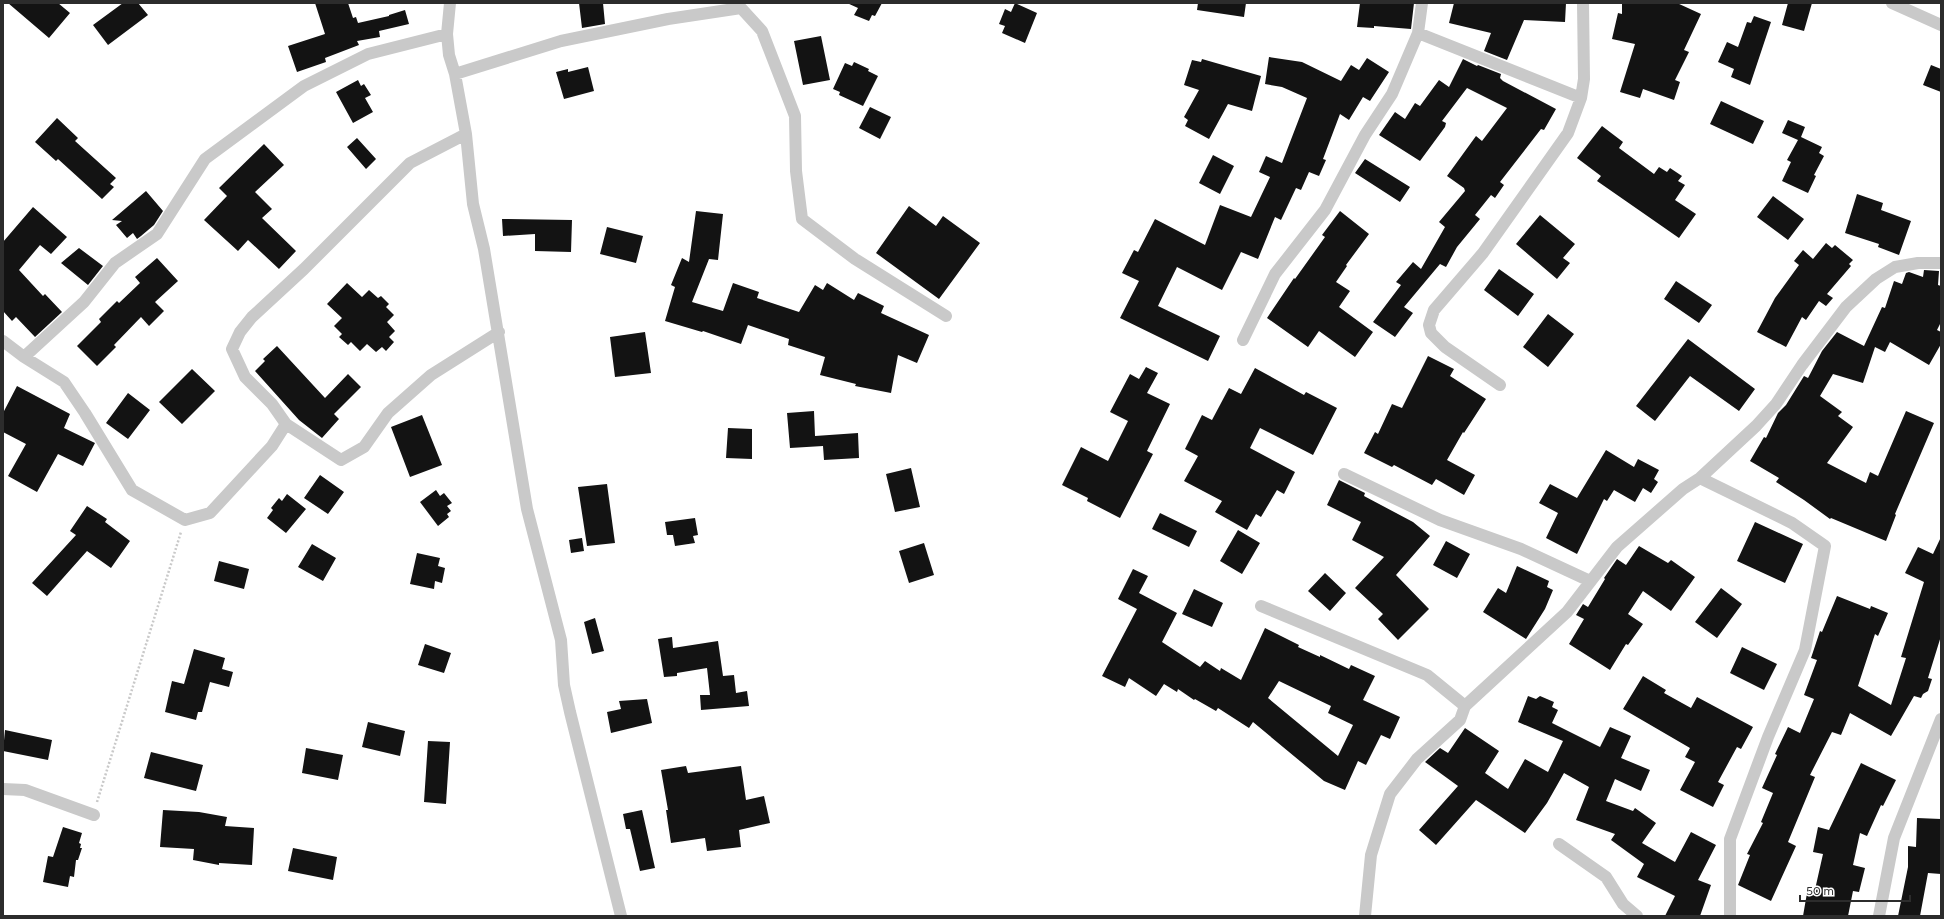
<svg xmlns="http://www.w3.org/2000/svg" width="1944" height="919" viewBox="0 0 1944 919" font-family="Figtree,sans-serif">
<style>
.building{fill:#131313;fill-rule:evenodd}
.lines{fill:none;stroke-linecap:round;stroke-linejoin:round}
.path{stroke:#c9c9c9;stroke-width:2.5;stroke-dasharray:2 2;stroke-linecap:butt}
.street{stroke:#c9c9c9;stroke-width:12}
</style>
<rect width="100%" height="100%" fill="#fff"/>
<!-- building -->
<path class="building" d="M 8,3 L 58,3 L 70,13 L 49,38 Z
M 123,3 L 138,3 L 148,15 L 108,45 L 93,25 Z
M 315,3 L 348,3 L 353,18 L 356,17 L 358,23 L 389,16 L 389,15 L 405,10 L 409,24 L 379,31 L 380,37 L 357,41 L 359,45 L 325,58 L 326,62 L 297,72 L 288,46 L 325,34 Z
M 579,3 L 603,3 L 605,24 L 582,28 Z
M 847,3 L 882,3 L 875,16 L 872,15 L 869,21 L 854,15 L 858,8 Z
M 1015,3 L 1037,13 L 1025,43 L 1002,33 L 1005,26 L 999,24 L 1005,9 L 1011,12 Z
M 1198,3 L 1246,3 L 1244,17 L 1197,10 Z
M 1360,3 L 1414,3 L 1411,29 L 1374,26 L 1374,28 L 1357,27 Z
M 1454,3 L 1566,3 L 1565,22 L 1524,20 L 1507,60 L 1484,51 L 1491,33 L 1449,23 Z
M 1622,3 L 1677,3 L 1701,14 L 1684,50 L 1689,52 L 1675,80 L 1680,82 L 1674,100 L 1643,89 L 1640,98 L 1620,92 L 1635,44 L 1612,39 L 1618,13 L 1622,14 Z
M 1788,3 L 1812,3 L 1804,31 L 1782,25 Z
M 1754,16 L 1771,22 L 1750,85 L 1731,77 L 1734,69 L 1718,62 L 1727,42 L 1738,47 L 1747,22 L 1751,23 Z
M 821,36 L 830,80 L 803,85 L 794,41 Z
M 1269,57 L 1302,62 L 1341,81 L 1351,65 L 1359,70 L 1367,58 L 1389,72 L 1370,101 L 1363,97 L 1349,120 L 1340,114 L 1323,159 L 1326,160 L 1319,176 L 1309,172 L 1301,190 L 1296,188 L 1281,220 L 1275,217 L 1258,259 L 1241,252 L 1222,290 L 1177,267 L 1158,306 L 1220,336 L 1208,361 L 1120,318 L 1139,281 L 1122,273 L 1134,250 L 1138,252 L 1155,219 L 1205,245 L 1220,205 L 1251,217 L 1270,177 L 1259,172 L 1266,156 L 1282,163 L 1307,98 L 1282,87 L 1265,84 Z
M 1202,59 L 1261,76 L 1252,111 L 1228,104 L 1209,139 L 1185,126 L 1188,120 L 1184,117 L 1199,90 L 1184,85 L 1192,60 L 1201,62 Z
M 1463,59 L 1477,66 L 1478,65 L 1501,74 L 1500,78 L 1503,81 L 1556,109 L 1544,130 L 1541,129 L 1500,182 L 1504,185 L 1495,198 L 1491,195 L 1475,215 L 1480,219 L 1457,247 L 1446,267 L 1440,264 L 1404,307 L 1413,313 L 1395,337 L 1373,322 L 1401,285 L 1396,282 L 1413,262 L 1421,269 L 1445,227 L 1439,222 L 1465,191 L 1464,188 L 1447,176 L 1476,136 L 1482,141 L 1507,108 L 1467,88 L 1442,121 L 1446,123 L 1445,127 L 1420,161 L 1379,135 L 1395,112 L 1405,119 L 1415,103 L 1420,106 L 1439,80 L 1449,87 Z
M 854,62 L 869,69 L 868,71 L 878,76 L 863,106 L 839,95 L 840,92 L 833,89 L 845,63 L 852,66 Z
M 1931,65 L 1941,69 L 1941,92 L 1923,85 Z
M 588,67 L 594,91 L 564,99 L 556,72 L 568,69 L 568,72 Z
M 358,80 L 361,86 L 364,84 L 371,95 L 365,98 L 373,112 L 353,123 L 336,92 Z
M 1721,101 L 1764,121 L 1753,144 L 1710,124 Z
M 870,107 L 891,117 L 880,139 L 859,128 Z
M 57,118 L 78,138 L 75,141 L 116,178 L 110,184 L 114,187 L 102,199 L 58,159 L 56,161 L 35,142 Z
M 1788,120 L 1805,127 L 1801,137 L 1822,147 L 1819,153 L 1824,156 L 1814,175 L 1816,176 L 1808,193 L 1782,181 L 1791,162 L 1787,160 L 1798,140 L 1782,133 Z
M 1602,126 L 1623,142 L 1619,148 L 1654,174 L 1659,167 L 1667,172 L 1670,168 L 1682,176 L 1678,181 L 1685,185 L 1675,200 L 1696,214 L 1679,238 L 1597,181 L 1601,176 L 1577,158 Z
M 357,138 L 376,159 L 366,169 L 347,147 Z
M 264,144 L 284,165 L 255,192 L 272,209 L 262,218 L 296,251 L 279,269 L 248,240 L 238,251 L 204,220 L 227,196 L 219,188 Z
M 1213,155 L 1234,166 L 1220,194 L 1199,183 Z
M 1365,159 L 1410,187 L 1400,202 L 1355,173 Z
M 146,191 L 163,211 L 154,225 L 141,236 L 137,239 L 133,233 L 127,238 L 116,225 L 122,221 L 112,220 Z
M 1857,194 L 1883,203 L 1881,210 L 1911,221 L 1899,255 L 1878,247 L 1879,244 L 1845,233 Z
M 1773,196 L 1804,219 L 1788,240 L 1757,217 Z
M 909,206 L 936,226 L 943,216 L 980,243 L 939,299 L 876,253 Z
M 33,207 L 67,237 L 51,254 L 40,245 L 19,270 L 43,296 L 45,294 L 62,312 L 35,337 L 16,317 L 12,321 L 3,311 L 3,242 Z
M 696,211 L 723,214 L 718,260 L 709,259 L 692,302 L 723,311 L 733,283 L 759,292 L 757,298 L 799,312 L 815,285 L 823,290 L 827,283 L 854,300 L 858,293 L 884,306 L 881,313 L 929,335 L 917,363 L 898,355 L 891,393 L 855,386 L 856,384 L 820,375 L 825,357 L 788,345 L 789,339 L 748,325 L 741,344 L 703,331 L 702,332 L 665,321 L 675,287 L 671,285 L 682,258 L 689,262 Z
M 1340,211 L 1369,234 L 1346,265 L 1347,266 L 1336,282 L 1350,291 L 1339,307 L 1373,332 L 1355,357 L 1319,331 L 1308,347 L 1267,318 L 1294,278 L 1295,279 L 1325,237 L 1322,235 Z
M 1540,215 L 1575,244 L 1563,258 L 1570,263 L 1557,279 L 1516,244 Z
M 502,219 L 572,220 L 571,252 L 535,251 L 535,234 L 503,236 Z
M 607,227 L 643,236 L 636,263 L 600,254 Z
M 1826,243 L 1832,248 L 1835,245 L 1853,260 L 1849,264 L 1851,266 L 1827,294 L 1833,298 L 1826,306 L 1819,301 L 1806,320 L 1802,317 L 1786,347 L 1757,332 L 1775,298 L 1799,265 L 1794,261 L 1803,250 L 1813,259 Z
M 79,248 L 103,266 L 88,285 L 61,263 Z
M 157,258 L 178,281 L 155,302 L 164,311 L 149,326 L 141,317 L 114,345 L 116,347 L 97,366 L 77,346 L 101,322 L 99,319 L 117,301 L 119,303 L 140,283 L 135,277 Z
M 1499,269 L 1534,294 L 1518,316 L 1484,290 Z
M 1924,270 L 1939,271 L 1938,285 L 1941,286 L 1941,322 L 1937,330 L 1941,332 L 1941,344 L 1929,365 L 1890,342 L 1885,352 L 1875,347 L 1863,383 L 1833,374 L 1820,396 L 1842,412 L 1838,416 L 1853,427 L 1827,463 L 1866,483 L 1870,472 L 1878,476 L 1906,411 L 1934,423 L 1895,514 L 1896,515 L 1886,541 L 1831,518 L 1830,519 L 1804,500 L 1776,482 L 1779,478 L 1750,461 L 1764,437 L 1766,438 L 1778,413 L 1786,405 L 1804,376 L 1808,378 L 1822,351 L 1837,332 L 1864,346 L 1882,307 L 1885,308 L 1894,281 L 1902,284 L 1906,273 L 1909,272 L 1923,277 Z
M 1676,281 L 1712,305 L 1699,323 L 1664,299 Z
M 347,283 L 362,297 L 369,290 L 378,298 L 381,296 L 389,304 L 386,307 L 394,315 L 387,322 L 395,331 L 389,337 L 394,342 L 386,351 L 382,347 L 376,352 L 367,344 L 360,351 L 351,342 L 348,345 L 339,337 L 342,334 L 334,326 L 342,318 L 327,304 Z
M 1548,314 L 1574,334 L 1548,367 L 1523,347 Z
M 645,332 L 651,373 L 615,377 L 610,337 Z
M 1688,339 L 1755,389 L 1739,411 L 1690,376 L 1655,421 L 1636,406 Z
M 277,346 L 325,398 L 348,374 L 361,387 L 334,414 L 339,419 L 322,438 L 299,420 L 255,371 L 265,361 L 263,359 Z
M 1428,356 L 1454,369 L 1450,376 L 1486,399 L 1464,433 L 1463,432 L 1447,460 L 1475,475 L 1464,495 L 1436,479 L 1432,485 L 1394,465 L 1392,467 L 1364,453 L 1375,432 L 1378,434 L 1392,404 L 1402,408 Z
M 1146,367 L 1158,373 L 1147,393 L 1170,404 L 1147,451 L 1153,454 L 1120,518 L 1087,501 L 1088,498 L 1062,485 L 1081,447 L 1108,461 L 1128,421 L 1110,412 L 1130,374 L 1139,379 Z
M 1255,368 L 1304,395 L 1306,392 L 1337,408 L 1313,455 L 1260,428 L 1250,448 L 1295,472 L 1284,494 L 1277,490 L 1261,517 L 1256,514 L 1247,530 L 1215,512 L 1222,501 L 1184,481 L 1198,456 L 1185,449 L 1202,415 L 1212,420 L 1229,388 L 1241,394 Z
M 192,369 L 215,391 L 182,424 L 159,402 Z
M 17,386 L 70,414 L 64,428 L 95,443 L 83,466 L 58,454 L 37,492 L 8,476 L 26,444 L 3,432 L 3,413 Z
M 128,393 L 150,410 L 128,439 L 106,423 Z
M 814,411 L 815,436 L 858,433 L 859,458 L 824,460 L 823,446 L 790,448 L 787,413 Z
M 422,415 L 442,465 L 410,477 L 391,427 Z
M 728,428 L 752,429 L 752,459 L 726,458 Z
M 1606,450 L 1634,467 L 1638,459 L 1659,470 L 1654,479 L 1658,482 L 1651,493 L 1643,488 L 1635,502 L 1614,490 L 1607,501 L 1604,499 L 1577,554 L 1546,538 L 1558,513 L 1539,503 L 1550,484 L 1577,498 Z
M 911,468 L 920,507 L 895,512 L 886,474 Z
M 320,475 L 344,492 L 328,514 L 304,498 Z
M 1339,480 L 1365,493 L 1364,496 L 1413,522 L 1430,536 L 1396,575 L 1429,609 L 1398,640 L 1378,619 L 1383,614 L 1355,588 L 1384,557 L 1352,540 L 1361,522 L 1327,505 Z
M 607,484 L 615,543 L 587,546 L 578,487 Z
M 436,490 L 440,496 L 444,493 L 452,503 L 447,506 L 451,511 L 447,514 L 449,517 L 438,526 L 420,502 Z
M 287,494 L 306,509 L 286,533 L 267,518 L 273,510 L 271,508 L 279,498 L 282,501 Z
M 87,506 L 107,519 L 105,522 L 130,541 L 111,568 L 87,551 L 47,596 L 32,583 L 76,535 L 70,531 Z
M 1160,513 L 1197,531 L 1189,547 L 1152,529 Z
M 695,518 L 698,535 L 693,536 L 695,543 L 675,546 L 673,535 L 667,535 L 665,522 Z
M 1755,522 L 1803,544 L 1785,583 L 1737,561 Z
M 1238,530 L 1260,543 L 1242,574 L 1220,561 Z
M 1941,537 L 1941,636 L 1928,678 L 1932,679 L 1928,691 L 1923,694 L 1921,698 L 1914,696 L 1891,736 L 1850,713 L 1841,735 L 1832,732 L 1810,775 L 1815,777 L 1788,842 L 1796,846 L 1771,901 L 1738,885 L 1750,855 L 1747,854 L 1763,823 L 1761,822 L 1773,793 L 1762,788 L 1777,755 L 1775,754 L 1788,727 L 1800,733 L 1814,699 L 1804,695 L 1817,660 L 1811,658 L 1820,631 L 1822,632 L 1837,596 L 1870,609 L 1871,606 L 1888,613 L 1878,636 L 1875,634 L 1858,686 L 1891,705 L 1906,658 L 1901,657 L 1924,582 L 1905,573 L 1918,547 L 1933,554 Z
M 582,538 L 584,551 L 571,553 L 569,540 Z
M 1446,541 L 1470,554 L 1457,578 L 1433,565 Z
M 924,543 L 934,575 L 909,583 L 899,551 Z
M 312,544 L 336,558 L 323,581 L 298,567 Z
M 1639,546 L 1668,563 L 1671,560 L 1695,577 L 1671,611 L 1643,591 L 1628,614 L 1643,624 L 1628,645 L 1626,644 L 1610,670 L 1569,644 L 1584,619 L 1576,615 L 1583,604 L 1588,607 L 1605,579 L 1604,578 L 1617,559 L 1626,565 Z
M 417,553 L 440,558 L 438,566 L 445,568 L 442,583 L 435,581 L 434,589 L 410,584 Z
M 219,561 L 249,569 L 244,589 L 214,581 Z
M 1517,566 L 1549,581 L 1547,587 L 1553,590 L 1545,609 L 1526,639 L 1483,612 L 1498,588 L 1506,593 Z
M 1133,569 L 1148,576 L 1139,593 L 1177,613 L 1162,642 L 1200,667 L 1205,661 L 1220,671 L 1221,668 L 1241,680 L 1265,628 L 1299,645 L 1298,647 L 1320,657 L 1320,655 L 1349,669 L 1351,665 L 1375,676 L 1363,700 L 1400,717 L 1390,739 L 1381,735 L 1366,765 L 1358,761 L 1345,790 L 1324,781 L 1253,722 L 1249,728 L 1218,708 L 1216,711 L 1195,699 L 1194,700 L 1178,689 L 1177,692 L 1164,684 L 1156,696 L 1129,678 L 1125,687 L 1102,676 L 1137,609 L 1118,599 ZM 1279,681 L 1331,706 L 1328,713 L 1353,725 L 1338,756 L 1268,698 Z
M 1325,573 L 1346,593 L 1330,611 L 1308,591 Z
M 1721,588 L 1742,604 L 1717,638 L 1695,622 Z
M 1194,589 L 1223,603 L 1212,627 L 1182,614 Z
M 595,618 L 604,651 L 592,654 L 584,622 Z
M 672,637 L 673,648 L 718,641 L 723,676 L 734,675 L 736,693 L 747,691 L 749,706 L 701,710 L 700,695 L 710,695 L 707,668 L 677,673 L 677,676 L 664,677 L 658,639 Z
M 425,644 L 451,653 L 444,673 L 418,665 Z
M 1742,647 L 1777,664 L 1764,690 L 1730,673 Z
M 194,649 L 225,658 L 222,669 L 233,672 L 229,687 L 210,682 L 202,712 L 198,712 L 196,720 L 165,712 L 172,681 L 184,684 Z
M 1643,676 L 1666,690 L 1664,693 L 1691,708 L 1697,697 L 1753,727 L 1741,749 L 1737,747 L 1718,782 L 1724,785 L 1713,807 L 1680,790 L 1695,762 L 1685,757 L 1690,748 L 1623,709 Z
M 1528,696 L 1536,699 L 1540,696 L 1554,702 L 1552,707 L 1558,710 L 1552,723 L 1600,747 L 1610,727 L 1631,736 L 1621,758 L 1650,770 L 1641,791 L 1615,779 L 1606,801 L 1633,811 L 1635,808 L 1656,823 L 1642,843 L 1675,862 L 1691,832 L 1716,845 L 1698,880 L 1711,885 L 1700,916 L 1665,916 L 1675,896 L 1637,877 L 1644,864 L 1611,840 L 1615,834 L 1576,820 L 1589,787 L 1564,773 L 1547,803 L 1525,833 L 1476,800 L 1436,845 L 1419,830 L 1458,786 L 1425,762 L 1440,748 L 1448,753 L 1465,728 L 1499,751 L 1485,773 L 1508,789 L 1525,759 L 1548,772 L 1563,741 L 1518,722 Z
M 647,699 L 652,723 L 611,733 L 607,712 L 621,709 L 619,701 Z
M 368,722 L 405,731 L 400,756 L 362,747 Z
M 5,730 L 52,740 L 48,760 L 3,751 Z
M 428,741 L 450,742 L 446,804 L 424,802 Z
M 306,748 L 343,755 L 338,780 L 302,773 Z
M 151,752 L 203,765 L 196,791 L 144,778 Z
M 1861,763 L 1896,780 L 1883,806 L 1881,805 L 1867,836 L 1860,833 L 1853,865 L 1865,868 L 1859,892 L 1853,891 L 1848,916 L 1803,916 L 1807,893 L 1814,894 L 1823,854 L 1813,852 L 1818,827 L 1829,830 Z
M 686,766 L 688,773 L 741,766 L 746,800 L 764,796 L 770,823 L 739,830 L 741,847 L 707,851 L 705,838 L 671,843 L 666,810 L 668,810 L 661,770 Z
M 163,810 L 199,812 L 227,817 L 225,826 L 254,828 L 252,865 L 219,863 L 219,865 L 193,860 L 194,849 L 160,847 Z
M 642,810 L 655,868 L 640,871 L 630,829 L 626,829 L 623,814 Z
M 1917,818 L 1941,819 L 1941,874 L 1928,873 L 1920,916 L 1898,916 L 1908,867 L 1908,846 L 1916,847 Z
M 63,827 L 82,833 L 79,843 L 81,844 L 80,848 L 82,848 L 78,860 L 76,860 L 74,877 L 70,876 L 68,887 L 43,882 L 48,856 L 53,857 Z
M 293,848 L 337,857 L 333,880 L 288,871 Z"/>
<g class="lines">
<!-- path -->
<path class="path" d="M 97,802 L 181,532"/>
<!-- street -->
<path class="street" d="M 450,3 L 447,34 L 449,55 L 455,74 L 466,134 L 473,204 L 484,249 L 527,509 L 561,640 L 564,685 L 570,712 L 621,916
M 1892,3 L 1941,25
M 1418,33 L 1581,98
M 455,74 L 561,41 L 668,19 L 741,8 L 762,31 L 795,116 L 796,171 L 802,219 L 855,259 L 946,316
M 1243,340 L 1275,274 L 1325,210 L 1365,135 L 1392,94 L 1418,33 L 1422,3
M 3,341 L 24,357 L 84,302 L 115,263 L 157,234 L 205,159 L 304,86 L 368,54 L 447,34
M 24,357 L 64,382 L 85,413 L 132,490 L 185,520 L 210,513 L 272,446 L 286,424 L 272,404 L 245,377 L 232,349 L 240,332 L 252,317 L 304,269 L 410,163 L 466,134
M 1500,385 L 1445,347 L 1431,333 L 1429,325 L 1434,310 L 1483,253 L 1568,133 L 1581,98 L 1584,79 L 1583,3
M 286,424 L 341,460 L 364,447 L 388,413 L 431,375 L 499,332
M 1344,474 L 1440,520 L 1521,549 L 1590,581
M 1700,478 L 1792,523 L 1825,546 L 1805,650 L 1768,737 L 1730,839 L 1730,916
M 1261,606 L 1427,675 L 1465,706
M 3,789 L 25,790 L 94,815
M 1559,844 L 1606,877 L 1623,904 L 1637,916
M 1365,916 L 1371,855 L 1390,794 L 1417,759 L 1460,720 L 1465,706 L 1567,612 L 1617,547 L 1683,489 L 1700,478 L 1756,426 L 1776,404 L 1802,365 L 1846,307 L 1876,279 L 1895,267 L 1918,263 L 1941,263
M 1879,916 L 1894,838 L 1941,719"/>
</g>
<!-- border -->
<rect width="1944" height="919" fill="none" stroke="#2c2c2c" stroke-width="8"/>
<!-- scale -->
<path d="M1800 895v6h110v-6" fill="none" stroke="#2c2c2c" stroke-width="2"/>
<text x="1806" y="895" font-size="12" fill="#2c2c2c" stroke="#ffffff" stroke-width="3" paint-order="stroke">50 m</text>
</svg>
